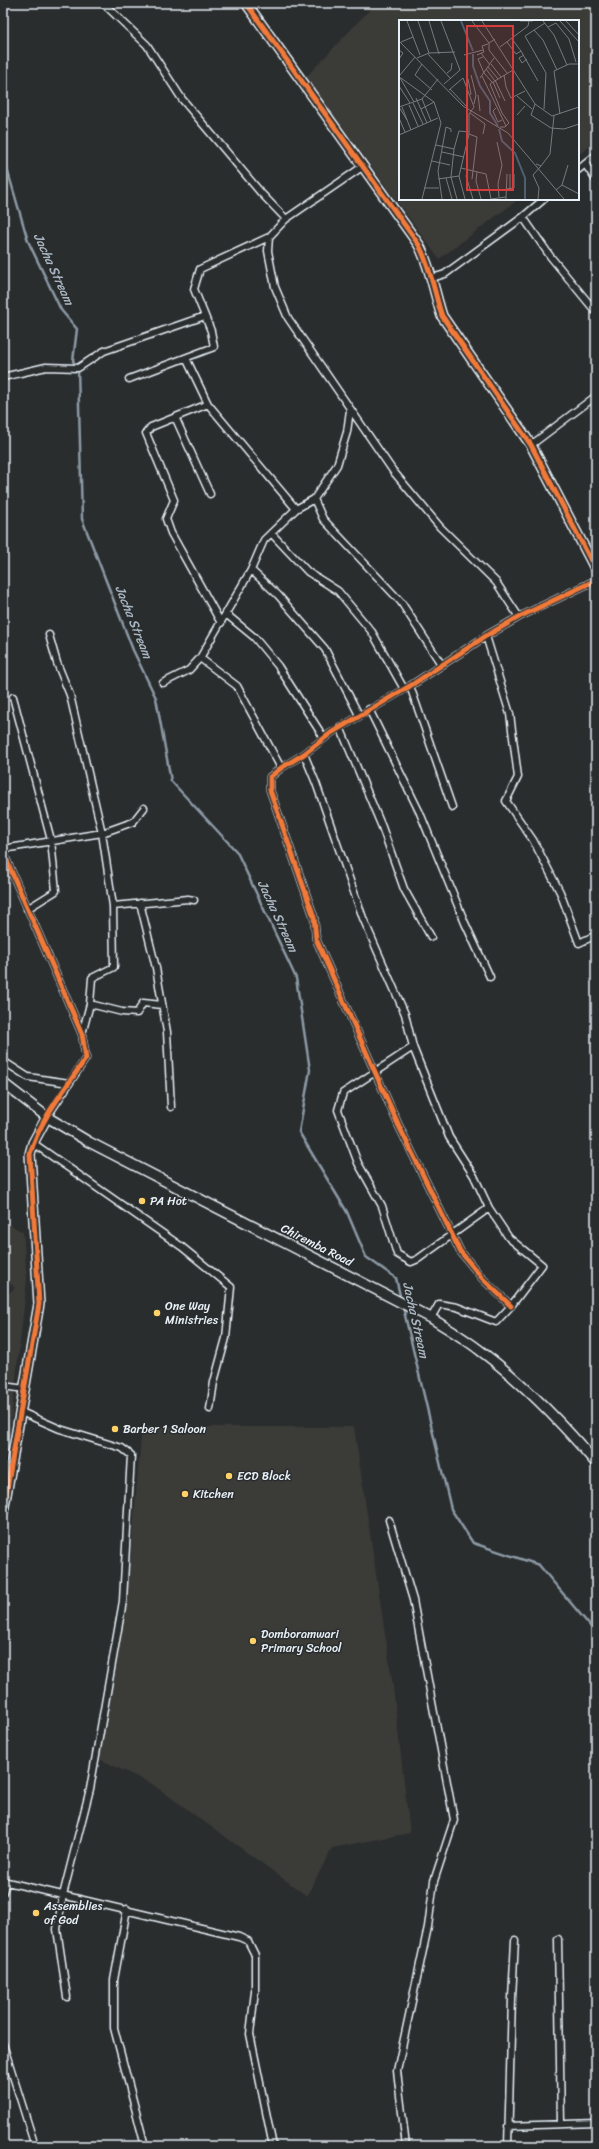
<svg xmlns="http://www.w3.org/2000/svg" width="599" height="2149" viewBox="0 0 599 2149" font-family="Sriracha,sans-serif">
<style>
.built{fill:#3b3b37}
.lines{fill:none;stroke-linecap:round;stroke-linejoin:round}
.stream{stroke:#8c9aa6;stroke-width:2.5}
.street-casing{stroke:#e8f1f8;stroke-width:9}
.secondary-casing{stroke:#e8f1f8;stroke-width:12}
.street{stroke:#2a2d2e;stroke-width:6}
.secondary{stroke:#2a2d2e;stroke-width:9}
.cycleway-casing{stroke:#2a2d2e;stroke-width:8}
.cycleway{stroke:#f17a3a;stroke-width:5}
.poi-dot{fill:#ffd166;stroke:#2a2d2e;stroke-width:1.5}
.labels{text-anchor:middle;dominant-baseline:central;stroke-width:3;stroke-linejoin:round;paint-order:stroke}
.poi-label{font-size:12px;fill:#e8f1f8;stroke:#2a2d2e;text-anchor:start}
.street-label{font-size:12px;fill:#e8f1f8;stroke:#2a2d2e}
.water-label{font-size:13px;font-style:italic;fill:#aab7c2;stroke:#2a2d2e}
.inset-river{fill:none;stroke:#4e6070;stroke-width:2}
.inset-road{fill:none;stroke:#767b7f;stroke-width:1}
.view{fill:#d83c3d;fill-opacity:0.15;stroke:#d83c3d;stroke-width:2}
.inset-edge{fill:none;stroke:#e8f1f8;stroke-width:2}
</style>
<rect width="100%" height="100%" fill="#2a2d2e"/>
<filter id="ink" filterUnits="userSpaceOnUse"><feTurbulence type="fractalNoise" baseFrequency=".025" numOctaves="2"/><feDisplacementMap in="SourceGraphic" scale="8" xChannelSelector="R" yChannelSelector="G"/><feConvolveMatrix kernelMatrix="1 2 1 2 8 2 1 2 1" color-interpolation-filters="sRGB"/></filter>
<g filter="url(#ink)">
<!-- built -->
<path class="built" d="M 376,3 L 596,3 L 596,142 L 578,155 L 578,21 L 400,21 L 400,199 L 519,199 L 439,259 L 306,77 Z
M 3,1221 L 23,1232 L 27,1280 L 9,1440 L 3,1440 L 3,1298 L 15,1288 L 3,1278 Z
M 142,1427 L 354,1427 L 393,1687 L 410,1833 L 332,1848 L 307,1896 L 152,1784 L 99,1759 L 127,1594 Z"/>
<g class="lines">
<!-- stream -->
<path class="stream" d="M 3,155 L 28,241 L 61,310 L 77,329 L 73,361 L 78,368 L 82,519 L 133,650 L 156,698 L 171,781 L 237,852 L 296,978 L 310,1070 L 299,1132 L 347,1212 L 366,1257 L 396,1278 L 401,1300
M 403,1307 L 451,1509 L 473,1543 L 539,1565 L 596,1633"/>
<defs>
<path id="street" d="M 103,3 L 147,45 L 182,99 L 261,193 L 286,219 L 362,167
M 585,164 L 596,180
M 578,170 L 596,155
M 523,217 L 550,256 L 596,312
M 286,219 L 269,237 L 268,251 L 275,287 L 288,318 L 393,471 L 440,527 L 496,582 L 519,617
M 432,278 L 445,274 L 523,217 L 544,199
M 186,358 L 208,404 L 296,509
M 3,377 L 46,367 L 78,368 L 104,351 L 205,316
M 129,379 L 214,347 L 211,331 L 194,289 L 200,269 L 269,237
M 208,404 L 151,427 L 146,433 L 174,500 L 166,519 L 171,533 L 221,623
M 175,417 L 210,494
M 531,445 L 596,396
M 314,499 L 323,519 L 401,602 L 441,664
M 271,533 L 308,572 L 338,591 L 372,632 L 404,689
M 251,570 L 278,595 L 325,649 L 359,715
M 226,614 L 254,637 L 278,666 L 324,738
M 49,635 L 57,663 L 70,695 L 102,833 L 113,906 L 114,967 L 92,978 L 90,1004 L 82,1034
M 486,636 L 510,714 L 518,777 L 506,801 L 533,840 L 560,892 L 579,943 L 596,935
M 200,658 L 237,686 L 281,768
M 163,683 L 189,670 L 200,658 L 251,570 L 264,540 L 296,509 L 314,499 L 337,465 L 347,432 L 350,410
M 410,686 L 452,807
M 13,697 L 51,840 L 56,891 L 27,909
M 369,709 L 420,813 L 465,923 L 490,977
M 340,727 L 382,827 L 404,889 L 431,937
M 304,754 L 316,783 L 363,918 L 405,1014 L 413,1047 L 449,1137 L 474,1176 L 489,1208 L 509,1238 L 542,1265 L 511,1306 L 496,1322 L 457,1307 L 439,1304 L 431,1318
M 3,849 L 102,833 L 133,822 L 144,808
M 3,852 L 82,1034 L 86,1058 L 47,1117
M 140,903 L 156,968 L 167,1032 L 171,1107
M 113,906 L 188,899 L 194,900
M 90,1004 L 122,1012 L 137,1013 L 143,1003 L 162,1005
M 413,1047 L 343,1093 L 338,1110 L 358,1163 L 382,1206 L 397,1254 L 411,1262 L 418,1259 L 489,1208
M 3,1061 L 28,1077 L 69,1083
M 33,1143 L 182,1247 L 231,1287 L 226,1338 L 214,1382 L 210,1409
M 511,1306 L 482,1278 L 460,1251 L 399,1126 L 316,939 L 314,917 L 270,790 L 270,777 L 281,768 L 304,754 L 331,733 L 410,686 L 486,636 L 519,617 L 596,580
M 3,1386 L 25,1389
M 21,1412 L 60,1429 L 122,1448 L 131,1455 L 123,1601 L 90,1789 L 63,1895 L 57,1929 L 67,1997
M 389,1520 L 413,1600 L 454,1820 L 434,1881 L 428,1927 L 397,2071 L 406,2146
M 3,1881 L 239,1937 L 248,1941 L 255,1955 L 255,1991 L 250,2034 L 273,2146
M 3,1892 L 6,1882
M 127,1909 L 114,1980 L 114,2028 L 145,2146
M 558,1939 L 561,2124
M 3,2044 L 35,2146
M 508,2126 L 596,2123
M 508,2146 L 512,1998 L 515,1940"/>
<path id="secondary" d="M 246,3 L 419,245 C 431,268 434,292 442,316 L 531,445 L 596,570
M 3,1083 L 47,1117 L 89,1142 L 431,1318 C 448,1329 466,1339 482,1352 C 525,1384 561,1422 596,1463
M 3,1512 L 39,1304 L 30,1154 L 33,1143 L 47,1117"/>
</defs>
<!-- street casing -->
<use href="#street" class="street-casing"/>
<!-- secondary casing -->
<use href="#secondary" class="secondary-casing"/>
<!-- street -->
<use href="#street" class="street"/>
<!-- secondary -->
<use href="#secondary" class="secondary"/>
<defs>
<path id="cycleway" d="M 246,3 L 419,245 C 431,268 434,292 442,316 L 531,445 L 596,570
M 3,852 L 82,1034 L 86,1058 C 66,1088 40,1119 30,1154 L 39,1304 L 3,1512
M 511,1306 L 482,1278 L 460,1251 L 399,1126 L 316,939 L 314,917 L 270,790 L 270,777 L 281,768 L 304,754 L 331,733 L 410,686 L 486,636 L 519,617 L 596,580"/>
</defs>
<!-- cycleway casing -->
<use href="#cycleway" class="cycleway-casing"/>
<!-- cycleway -->
<use href="#cycleway" class="cycleway"/>
</g>
</g>
<!-- markers -->
<g class="poi-dot">
<circle cx="142" cy="1201" r="4"/>
<circle cx="157" cy="1313" r="4"/>
<circle cx="115" cy="1429" r="4"/>
<circle cx="229" cy="1476" r="4"/>
<circle cx="185" cy="1494" r="4"/>
<circle cx="253" cy="1641" r="4"/>
<circle cx="36" cy="1913" r="4"/>
</g>
<g class="labels">
<!-- poi labels -->
<g class="poi-label">
<text x="150" y="1201">PA Hot</text>
<text x="165" y="1306">One Way<tspan x="165" dy="14">Ministries</tspan></text>
<text x="123" y="1429">Barber 1 Saloon</text>
<text x="237" y="1476">ECD Block</text>
<text x="193" y="1494">Kitchen</text>
<text x="261" y="1634">Domboramwari<tspan x="261" dy="14">Primary School</tspan></text>
<text x="44" y="1906">Assemblies<tspan x="44" dy="14">of God</tspan></text>
</g>
<!-- street labels -->
<g class="street-label">
<text transform="translate(317 1245) rotate(27)">Chiremba Road</text>
</g>
<!-- water labels -->
<g class="water-label">
<text transform="translate(54 269) rotate(65)">Jacha Stream</text>
<text transform="translate(134 622) rotate(68)">Jacha Stream</text>
<text transform="translate(278 916) rotate(65)">Jacha Stream</text>
<text transform="translate(416 1320) rotate(77)">Jacha Stream</text>
</g>
</g>
<!-- overview -->
<g transform="translate(399 20)">
<rect width="180" height="180" fill="#2a2d2e"/>
<path class="inset-river" d="M 62,1 L 74,31M 74,34 L 74,46 L 81,66 L 91,81 L 91,93 L 99,106M 100,109 L 103,121 L 116,133 L 126,158 L 126,179"/>
<path class="inset-road" d="M 8,1 L 21,35M 19,1 L 30,33M 30,1 L 40,34M 42,1 L 61,50 L 45,64M 73,1 L 90,23 L 96,19M 83,1 L 136,84 L 153,96 L 180,87M 121,1 L 134,1M 144,1 L 155,15 L 168,45M 161,1 L 180,22M 167,1 L 180,15M 149,7 L 157,3 L 170,19 L 177,42M 135,10 L 144,20 L 158,50M 0,21 L 64,86 L 109,113 L 165,179M 2,22 L 14,17M 108,22 L 117,34 L 122,31 L 113,19M 90,23 L 90,30 L 108,53M 101,27 L 129,6 L 130,1M 0,30 L 4,33 L 0,39M 122,31 L 139,61M 82,33 L 91,45M 29,34 L 52,59M 65,35 L 84,30M 78,35 L 85,32 L 83,26 L 89,24M 125,35 L 120,38 L 123,43 L 128,39M 84,37 L 79,39 L 85,53M 18,38 L 30,33 L 56,32M 23,44 L 16,55 L 33,70M 92,44 L 102,57M 89,47 L 99,59M 87,49 L 96,61M 48,53 L 52,50 L 53,43M 85,53 L 93,62M 1,55 L 16,37M 72,55 L 77,75 L 75,84M 105,55 L 107,67 L 112,78 L 126,71M 0,56 L 15,82M 83,56 L 107,106M 2,58 L 35,82 L 42,103 L 23,179M 81,58 L 95,38M 69,59 L 72,74 L 70,75M 96,60 L 106,81M 94,62 L 101,78M 91,64 L 103,93 L 110,103 L 106,107 L 101,107M 91,64 L 114,50M 0,66 L 11,83M 51,69 L 68,87M 50,70 L 64,58 L 75,87 L 70,94 L 70,114 L 60,156 L 66,179M 79,75 L 81,91M 118,76 L 133,89M 17,78 L 28,103M 23,79 L 32,101M 14,83 L 24,104M 136,84 L 132,95 L 152,108 L 165,109 L 180,104M 10,85 L 19,106M 3,87 L 12,110M 97,88 L 94,91 L 99,102 L 103,100M 22,89 L 35,82M 145,89 L 147,53 L 126,16 L 146,3M 71,93 L 86,104 L 84,114M 161,94 L 155,51 L 170,44 L 180,44M 118,95 L 126,86M 0,98 L 6,112M 8,100 L 0,87 L 23,79 L 39,59M 70,114 L 78,117 L 73,159M 0,115 L 39,98M 98,122 L 103,145 L 99,164 L 100,177M 37,125 L 55,129M 43,132 L 65,137M 33,141 L 51,145M 137,144 L 142,146 L 151,134 L 155,96M 62,148 L 87,154 L 92,179M 69,150 L 67,156 L 74,179M 78,152 L 77,161 L 82,179M 111,154 L 111,169M 47,158 L 53,179M 39,159 L 60,156M 163,165 L 169,145M 25,168 L 40,168M 107,169 L 115,168 L 115,154M 157,170 L 163,165 L 180,174M 43,179 L 39,151 L 47,107 L 52,109 L 52,112M 58,179 L 52,157 L 55,129 L 60,111 L 70,112M 92,179 L 107,177M 107,179 L 108,154M 139,179 L 140,168 L 134,155 L 142,146"/>
<path class="view" d="M 68,6 L 114,6 L 114,170 L 68,170 Z"/>
<rect width="180" height="180" class="inset-edge"/>
</g>
<!-- margin -->
<rect width="599" height="2149" fill="none" stroke="#2a2d2e" stroke-width="16"/>
<rect x="8" y="8" width="583" height="2133" fill="none" stroke="#e8f1f8" stroke-width="1.5" filter="url(#ink)"/>
</svg>
